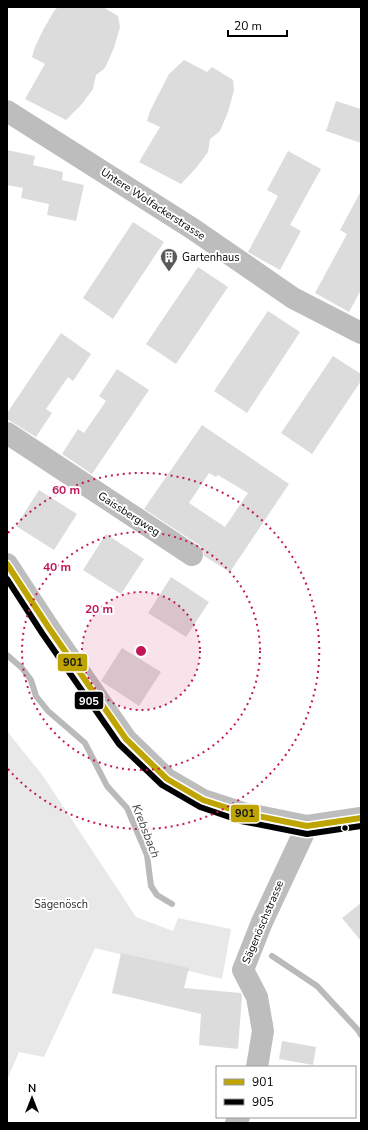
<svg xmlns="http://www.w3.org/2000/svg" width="368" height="1130" viewBox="0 0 368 1130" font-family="'Nunito Sans',sans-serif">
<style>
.green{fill:#e8e8e8}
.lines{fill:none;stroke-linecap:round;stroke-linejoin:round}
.stream{stroke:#bababa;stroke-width:6}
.building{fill:#dcdcdc;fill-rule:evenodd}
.minor{stroke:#bdbdbd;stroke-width:22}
.bus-1-casing{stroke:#fff;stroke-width:9}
.bus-2-casing{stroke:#fff;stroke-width:9}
.bus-1{stroke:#bfa501;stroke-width:6}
.bus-2{stroke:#000;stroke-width:6}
.ring{fill:none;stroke:#c2185b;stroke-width:2;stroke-dasharray:2 4}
.bus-dot{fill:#000;stroke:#fff;stroke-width:1.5}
.labels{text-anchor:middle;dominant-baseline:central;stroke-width:4;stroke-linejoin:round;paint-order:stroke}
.street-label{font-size:11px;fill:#000;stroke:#fff}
.poi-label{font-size:11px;fill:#000;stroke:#fff;text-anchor:start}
.park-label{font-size:11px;fill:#2d2d2d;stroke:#fff}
.water-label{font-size:12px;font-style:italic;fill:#3e3e3e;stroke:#fff}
.centre{fill:#c2185b;stroke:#fff;stroke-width:2}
.ring-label{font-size:12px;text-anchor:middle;font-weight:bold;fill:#c2185b;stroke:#fff;stroke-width:4;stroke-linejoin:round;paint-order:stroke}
.line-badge{stroke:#fff;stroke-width:1.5}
.badge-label{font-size:11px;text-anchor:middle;font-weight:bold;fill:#fff}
.pale-badge-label{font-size:11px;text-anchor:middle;font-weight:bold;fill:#111}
</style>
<rect width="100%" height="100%" fill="#fff"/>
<!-- green -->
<path class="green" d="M 7,731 L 43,776 L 136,917 L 173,931 L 178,918 L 231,929 L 222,979 L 95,948 L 44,1057 L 19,1052 L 7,1080 Z"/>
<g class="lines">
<!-- stream -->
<path class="stream" d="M 7,655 L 22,668 L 31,680 L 36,696 L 48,711 L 85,743 L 107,786 L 127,808 L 147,855 L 151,886 L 157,895 L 172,904
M 272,956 L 317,986 L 358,1030 L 361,1035"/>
</g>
<!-- building -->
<path class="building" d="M 58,7 L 103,7 L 118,16 L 120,27 L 114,48 L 105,68 L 96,75 L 93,89 L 82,104 L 66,120 L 25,99 L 45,64 L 32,57 L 35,47 L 43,30 L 54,11 Z
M 184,60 L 207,72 L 212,67 L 233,80 L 234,90 L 228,112 L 220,131 L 210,139 L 208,152 L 196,168 L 181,184 L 139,162 L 160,127 L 147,121 L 150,111 L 169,74 Z
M 336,101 L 361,109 L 361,143 L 326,131 Z
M 7,150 L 35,156 L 33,165 L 63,172 L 62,180 L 84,185 L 76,221 L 47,215 L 49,204 L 21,198 L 23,188 L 7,185 Z
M 288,151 L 321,169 L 290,225 L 301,231 L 280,270 L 248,252 L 278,196 L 267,190 Z
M 361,191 L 361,290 L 349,312 L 315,293 L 347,234 L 340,230 Z
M 133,222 L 164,242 L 113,319 L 83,298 Z
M 198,267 L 228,287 L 176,364 L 146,344 Z
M 268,311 L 300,332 L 247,413 L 214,391 Z
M 61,333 L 91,354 L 73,381 L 68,377 L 46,409 L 52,413 L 36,437 L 7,419 L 7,413 Z
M 333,356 L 361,374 L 361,381 L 312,454 L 281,433 Z
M 117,369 L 149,390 L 92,474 L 62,454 L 78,429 L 84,433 L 106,401 L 99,396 Z
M 202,425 L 289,484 L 230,572 L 204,556 L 203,550 L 199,545 L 144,509 ZM 209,473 L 216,477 L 218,475 L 248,493 L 225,527 L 189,503 Z
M 39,490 L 77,514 L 54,550 L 16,526 Z
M 106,534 L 144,559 L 121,594 L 83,570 Z
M 171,577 L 209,602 L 186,637 L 148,613 Z
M 122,648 L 161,672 L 139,706 L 101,681 Z
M 361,903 L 361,941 L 342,918 Z
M 121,953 L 189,968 L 184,988 L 241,993 L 242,996 L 238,1049 L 199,1045 L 201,1014 L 112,993 Z
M 282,1041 L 316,1047 L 313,1065 L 279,1059 Z"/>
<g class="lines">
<!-- minor -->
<path class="minor" d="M 7,111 L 193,229 L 293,298 L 361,333
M 7,433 L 192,555
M 7,564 L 49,628 L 126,739 L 167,779 L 203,800 L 243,813 L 307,826 L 361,818
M 257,1067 L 263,1031 L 257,997 L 243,970 L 262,922 L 307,826
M 236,1123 L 239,1117"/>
<defs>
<path id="bus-1" d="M 7,564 L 49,628 L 126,739 L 167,779 L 203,800 L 243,813 L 307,826 L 361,818"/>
<path id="bus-2" d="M 7,579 L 42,633 L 119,744 L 162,785 L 200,807 L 241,821 L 307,834 L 361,826"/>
</defs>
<!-- bus-1 casing -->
<use href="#bus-1" class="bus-1-casing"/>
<!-- bus-2 casing -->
<use href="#bus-2" class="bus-2-casing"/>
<!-- bus-1 -->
<use href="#bus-1" class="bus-1"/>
<!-- bus-2 -->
<use href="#bus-2" class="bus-2"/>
</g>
<!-- distance rings -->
<circle cx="141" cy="651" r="59" fill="#c2185b" fill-opacity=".12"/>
<g class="ring">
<circle cx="141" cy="651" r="59"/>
<circle cx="141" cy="651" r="119"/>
<path d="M8 533A178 178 0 1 1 8 769"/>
</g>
<!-- icons -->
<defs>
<symbol id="building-pin" viewBox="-11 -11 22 30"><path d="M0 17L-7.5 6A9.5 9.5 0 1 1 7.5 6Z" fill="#595959" stroke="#fff"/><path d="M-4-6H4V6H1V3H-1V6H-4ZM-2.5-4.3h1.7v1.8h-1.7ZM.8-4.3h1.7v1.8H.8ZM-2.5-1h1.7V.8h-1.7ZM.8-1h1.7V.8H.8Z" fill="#fff"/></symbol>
</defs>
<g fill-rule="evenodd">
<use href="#building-pin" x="159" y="247" width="20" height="27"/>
</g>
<!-- markers -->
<circle class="bus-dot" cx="345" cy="828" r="3.5"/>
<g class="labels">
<!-- street labels -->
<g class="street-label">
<text transform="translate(153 204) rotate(33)">Untere Wolfackerstrasse</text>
<text transform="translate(129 514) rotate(33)">Gaissbergweg</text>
<text transform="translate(263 922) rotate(-67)">Sägenöschstrasse</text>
</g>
<!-- poi labels -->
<g class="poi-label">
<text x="182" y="257">Gartenhaus</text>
</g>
<!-- park labels -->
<g class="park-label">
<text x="61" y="904">Sägenösch</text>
</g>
<!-- water labels -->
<g class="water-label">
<text transform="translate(146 831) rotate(69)">Krebsbach</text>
</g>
</g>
<circle cx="141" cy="651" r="6" class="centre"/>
<g class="ring-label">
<text x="66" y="494">60 m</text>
<text x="57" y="571">40 m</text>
<text x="99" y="613">20 m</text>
</g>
<g class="line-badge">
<rect x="57" y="653" width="31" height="19" rx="4" fill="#bfa501"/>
<rect x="74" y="691" width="30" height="19" rx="4" fill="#000"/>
<rect x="230" y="804" width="30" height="19" rx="4" fill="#bfa501"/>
</g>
<g class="badge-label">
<text x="89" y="705">905</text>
</g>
<g class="pale-badge-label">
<text x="73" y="666">901</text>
<text x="245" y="817">901</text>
</g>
<!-- border -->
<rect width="368" height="1130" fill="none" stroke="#000000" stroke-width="16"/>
<!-- legend -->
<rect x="216" y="1066" width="140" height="52" fill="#ffffff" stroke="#999999"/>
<rect x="224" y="1079" width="20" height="6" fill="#bfa501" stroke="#999999"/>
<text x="252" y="1086" font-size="12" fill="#000000">901</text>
<rect x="224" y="1099" width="20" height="6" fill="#000000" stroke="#999999"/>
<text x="252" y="1106" font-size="12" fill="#000000">905</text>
<!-- north arrow -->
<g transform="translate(32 1098)" stroke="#ffffff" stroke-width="3" paint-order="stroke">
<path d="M0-3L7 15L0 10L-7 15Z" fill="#000000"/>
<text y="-6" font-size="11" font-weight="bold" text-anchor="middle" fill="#000000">N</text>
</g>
<!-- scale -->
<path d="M228 30v6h59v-6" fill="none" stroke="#000000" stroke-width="2"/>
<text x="234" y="30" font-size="12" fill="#000000" stroke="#ffffff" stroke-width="3" paint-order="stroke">20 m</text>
</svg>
